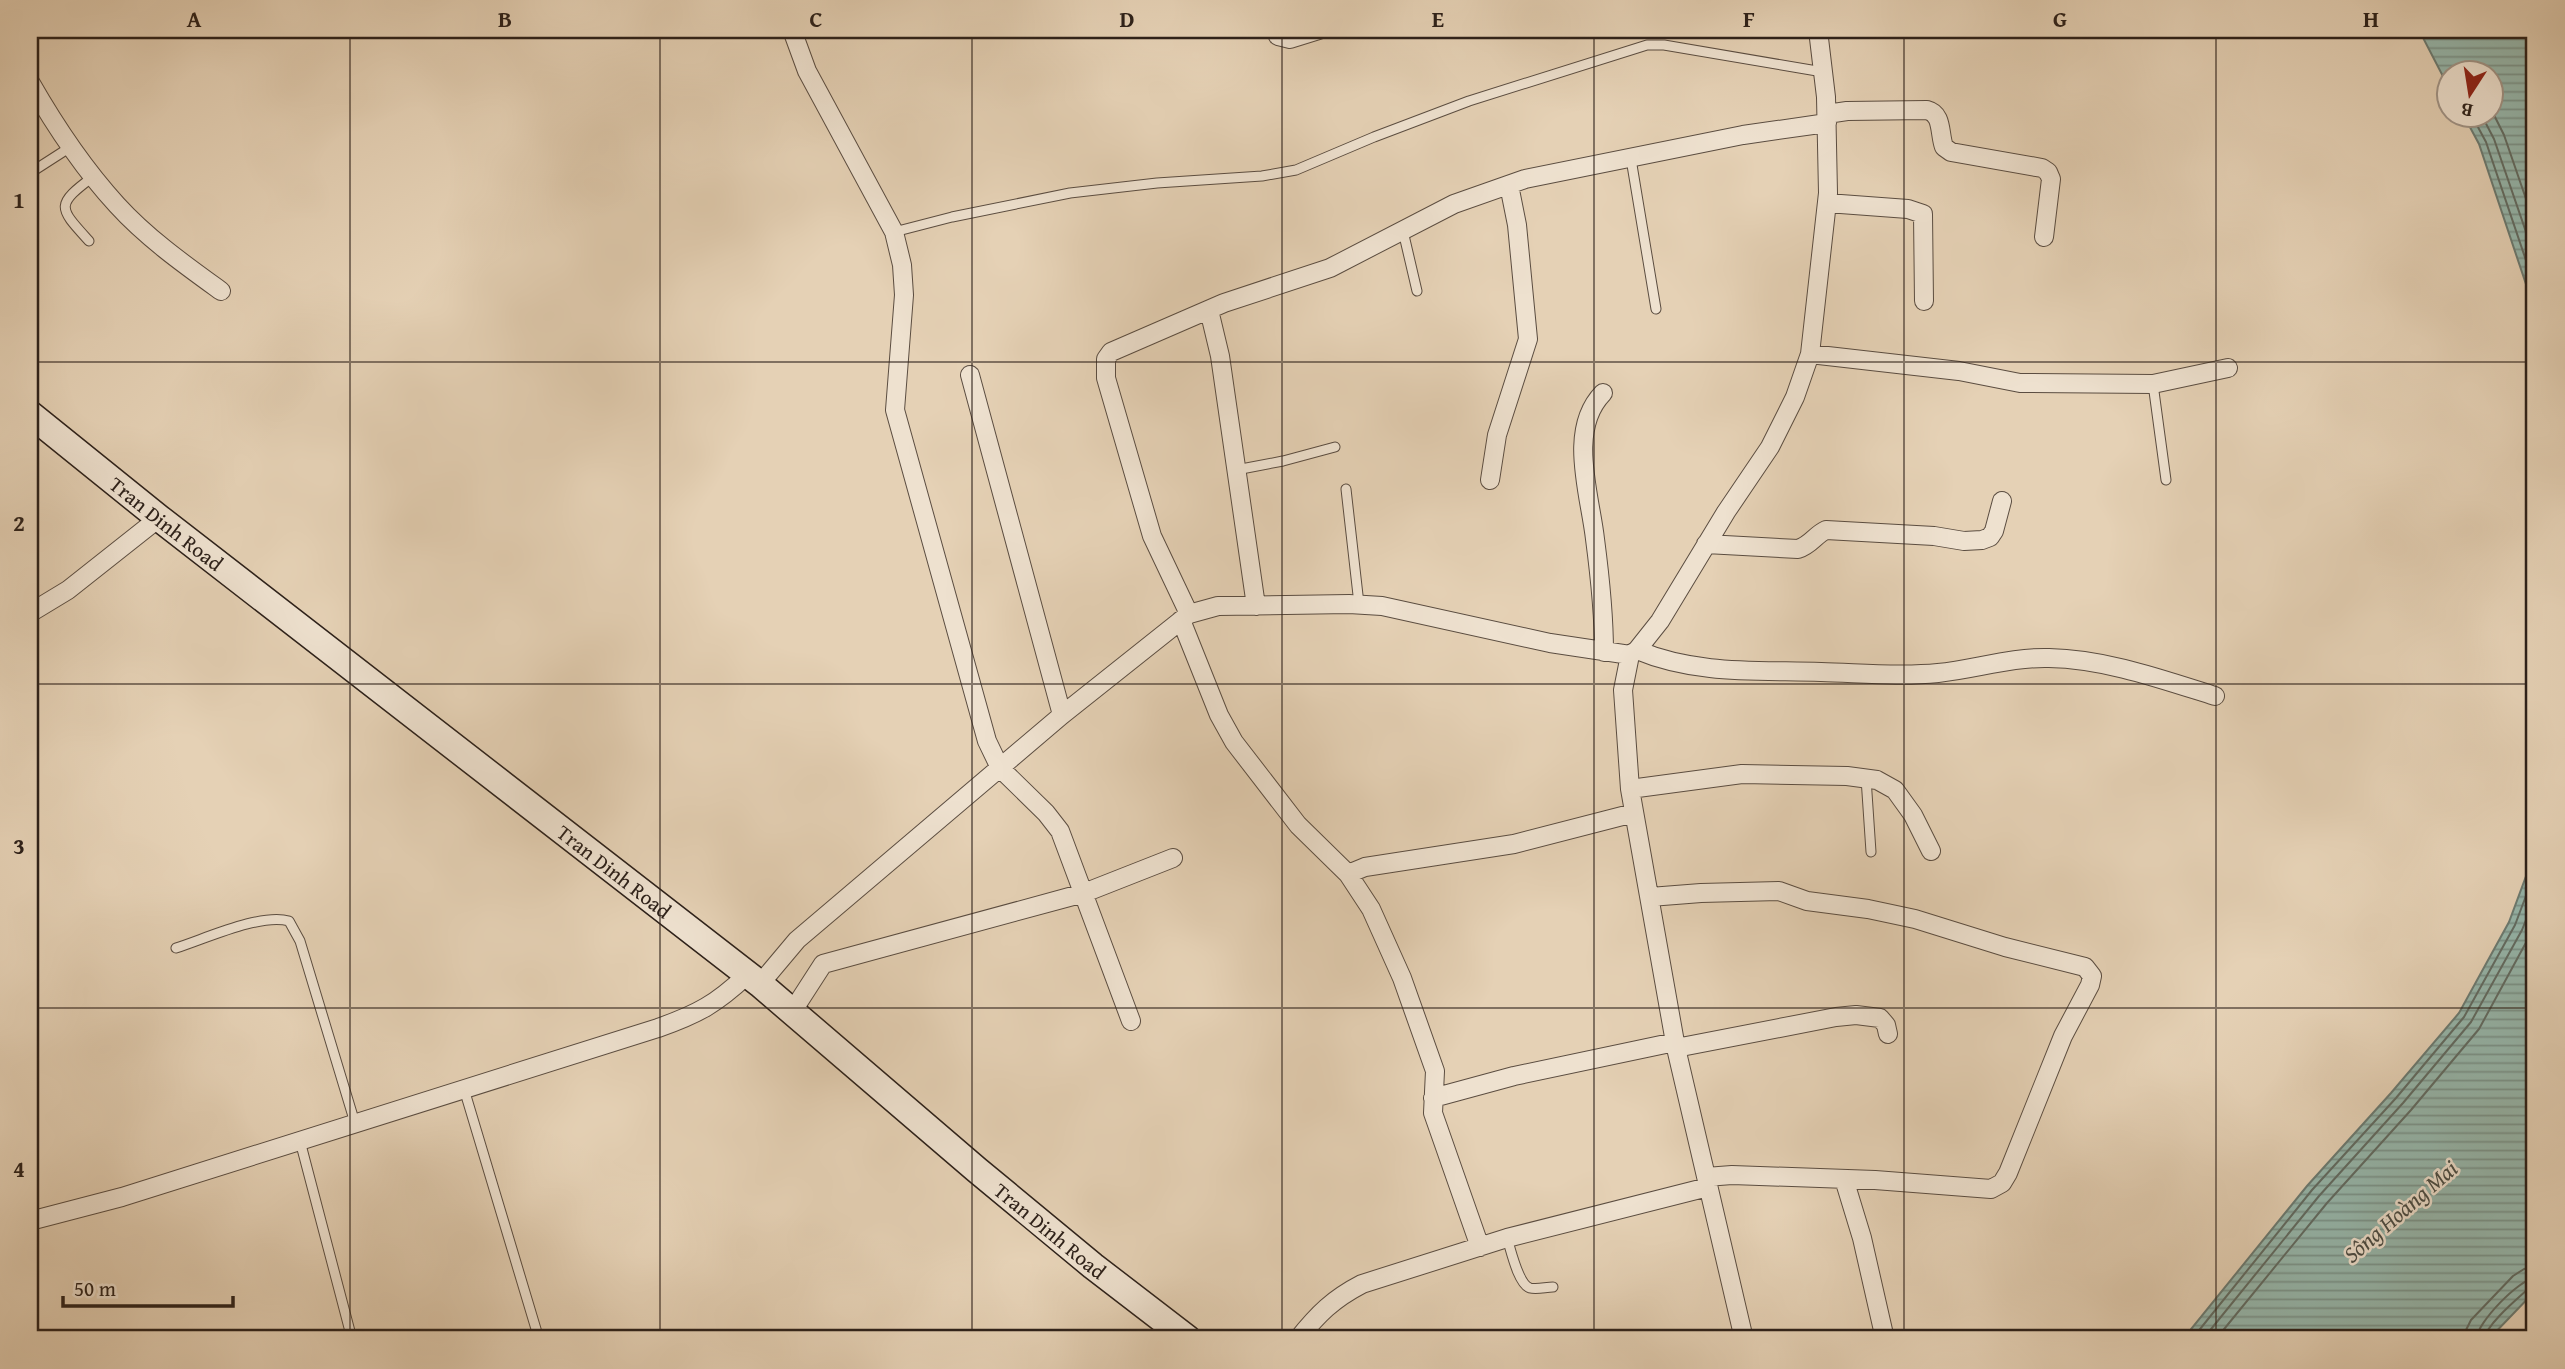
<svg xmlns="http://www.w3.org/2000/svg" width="2565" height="1369" viewBox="0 0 2565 1369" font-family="'Gentium Book Plus',serif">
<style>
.water{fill:url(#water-rules);stroke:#6c7b72;stroke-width:2}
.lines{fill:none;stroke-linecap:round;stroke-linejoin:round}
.shore{stroke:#626c63;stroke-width:2}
.lane-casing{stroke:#5b4d41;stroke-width:11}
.street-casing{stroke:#5b4d41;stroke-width:20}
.secondary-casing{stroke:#2d211a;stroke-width:29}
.lane{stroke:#eee1cf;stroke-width:9}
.street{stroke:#eee1cf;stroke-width:18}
.secondary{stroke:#eee1cf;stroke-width:26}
.grid{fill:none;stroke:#2d211a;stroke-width:2;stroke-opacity:0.55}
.labels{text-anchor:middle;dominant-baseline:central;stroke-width:5;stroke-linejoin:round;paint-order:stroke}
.street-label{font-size:21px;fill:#2d211a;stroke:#eee1cf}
.water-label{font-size:23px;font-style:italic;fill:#4c4e46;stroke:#eee1cf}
.neatline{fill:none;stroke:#2d211a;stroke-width:2.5}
.grid-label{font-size:23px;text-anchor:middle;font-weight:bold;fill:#2d211a}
</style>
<defs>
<pattern id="water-rules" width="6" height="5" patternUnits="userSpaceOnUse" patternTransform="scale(1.75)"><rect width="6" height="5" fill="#96b7ac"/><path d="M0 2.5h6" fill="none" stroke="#7b948b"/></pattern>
</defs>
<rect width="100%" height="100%" fill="#e5d1b5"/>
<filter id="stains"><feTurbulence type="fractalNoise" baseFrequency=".00286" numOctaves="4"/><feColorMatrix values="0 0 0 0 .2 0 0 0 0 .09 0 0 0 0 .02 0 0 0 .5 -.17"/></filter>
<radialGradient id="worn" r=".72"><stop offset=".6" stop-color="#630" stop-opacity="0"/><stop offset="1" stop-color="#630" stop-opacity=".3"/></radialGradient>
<!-- water -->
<path class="water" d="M 2419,30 L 2535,30 L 2535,311 L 2479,144 L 2464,116 L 2492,116 L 2492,74 L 2450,74 L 2449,88 Z
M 2535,852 L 2535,1291 L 2489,1339 L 2183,1339 L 2307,1186 L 2391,1093 L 2459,1013 L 2509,922 Z"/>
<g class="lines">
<!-- shore -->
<path class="shore" d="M 2492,111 L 2504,135 L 2535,225
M 2472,116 L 2486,142 L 2535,287
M 2482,116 L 2494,139 L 2535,258
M 2192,1339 L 2312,1190 L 2396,1098 L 2464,1017 L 2515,925 L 2535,872
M 2203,1339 L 2319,1196 L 2403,1103 L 2471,1022 L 2522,930 L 2535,897
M 2216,1339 L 2327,1203 L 2411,1110 L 2479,1029 L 2535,926
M 2465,1339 L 2466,1330 L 2471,1320 L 2513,1276 L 2524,1269 L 2535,1267
M 2476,1339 C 2477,1323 2519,1279 2535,1278
M 2484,1339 C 2487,1324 2516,1300 2528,1289 L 2535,1287"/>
<defs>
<path id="lane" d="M 1631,159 L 1656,309
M 30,173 L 72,146
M 1403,231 L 1417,291
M 894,232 L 952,217 L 1070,193 L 1157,183 L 1262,176 L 1296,170 L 1374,137 L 1469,101 L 1647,45 L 1664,45 L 1823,72
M 89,241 C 58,207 55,205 94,176
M 2153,384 L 2166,480
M 1236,470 L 1283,461 L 1335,447
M 1346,489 L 1359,604
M 1866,778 L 1871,852
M 176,948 C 205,939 260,913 289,921 L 300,941 L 355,1123
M 464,1089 L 539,1339
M 300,1141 L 352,1339
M 1507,1238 C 1511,1250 1518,1284 1530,1288 C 1537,1290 1546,1287 1553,1287"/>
<path id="street" d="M 792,30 L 807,71 L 894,232 L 902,265 L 904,295 L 895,410 L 987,741 L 1000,768 L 1046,813 L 1060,831 L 1131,1021
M 1275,30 L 1278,36 L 1290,39 L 1319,30
M 30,82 C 54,124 84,169 117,205 C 147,238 185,265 221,291
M 1827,114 L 1847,111 L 1927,110 C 1943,114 1939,133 1944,147 L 1951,152 L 2042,168 L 2048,172 L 2051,179 L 2044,237
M 1827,203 L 1908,209 L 1923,214 L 1924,301
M 1209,310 L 1220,356 L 1256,606
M 1810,354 L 1959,371 L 2020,383 L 2153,384 L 2228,368
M 970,375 L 1062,715
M 1603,393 C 1567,430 1590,494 1595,539 C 1600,577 1604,614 1604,652
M 1490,480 L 1497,435 L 1528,339 L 1517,225 L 1509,185
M 1706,544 L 1798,549 C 1811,545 1815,535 1826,530 L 1934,536 L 1964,541 L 1982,540 L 1990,537 L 1994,531 L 2002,501
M 30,613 L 68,590 L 159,518
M 1189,614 L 1152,536 L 1106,378 L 1106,359 L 1111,352 L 1224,303 L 1330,268 L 1454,204 L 1525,179 L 1743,135 L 1827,123
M 1181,620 L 1219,715 L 1234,742 L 1298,825 L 1348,874 L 1371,909 L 1402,978 L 1435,1071 L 1433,1113 L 1480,1247
M 1637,650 C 1696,675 1759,670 1821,672 C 1860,673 1900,677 1938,673 C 1976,669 2011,657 2049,658 C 2105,659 2161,679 2215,696
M 1630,789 L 1742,774 L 1847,776 L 1877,780 L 1895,790 L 1913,815 L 1931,851
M 1348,874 L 1365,867 L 1514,844 L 1634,813
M 1650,897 L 1701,893 L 1779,891 L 1807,901 L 1868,909 L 1915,919 L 2005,947 L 2085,967 L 2092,976 L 2090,985 L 2063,1036 L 2008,1173 L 2002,1183 L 1991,1189 L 1875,1180 L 1732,1175 L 1706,1177
M 760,984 L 797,940 L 1062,715 L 1189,614 L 1218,606 L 1349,604 L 1382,606 L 1550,643 L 1630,655
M 792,1012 L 823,964 L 1084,893 L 1173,858
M 1676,1048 L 1836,1017 L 1856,1015 L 1880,1018 L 1886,1025 L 1888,1034
M 1433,1098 L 1514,1076 L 1675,1042
M 1844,1179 L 1862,1238 L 1885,1339
M 30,1221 L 122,1197 L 658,1028 C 698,1014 716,1004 747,975
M 1298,1339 C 1318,1314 1333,1299 1362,1284 L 1507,1238 L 1708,1187
M 1744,1339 L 1676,1048 L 1630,789 L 1623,690 L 1630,655 L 1637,650 L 1660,621 L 1726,512 L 1770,447 L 1795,397 L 1810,354 L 1828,193 L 1826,97 L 1818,30"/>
<g id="secondary">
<path id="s1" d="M 30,414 L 159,518 L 760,984 L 977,1170 L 1093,1266 L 1188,1339"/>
</g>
</defs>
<!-- lane casing -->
<use href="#lane" class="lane-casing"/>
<!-- street casing -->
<use href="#street" class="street-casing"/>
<!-- secondary casing -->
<use href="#secondary" class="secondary-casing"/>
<!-- lane -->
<use href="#lane" class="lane"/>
<!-- street -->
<use href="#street" class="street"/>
<!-- secondary -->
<use href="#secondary" class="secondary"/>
</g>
<!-- grid -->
<path class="grid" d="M 350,30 L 350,1339M 660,30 L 660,1339M 972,30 L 972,1339M 1282,30 L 1282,1339M 1594,30 L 1594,1339M 1904,30 L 1904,1339M 2216,30 L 2216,1339M 30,362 L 2535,362M 30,684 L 2535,684M 30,1008 L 2535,1008"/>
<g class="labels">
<!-- street labels -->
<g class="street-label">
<text stroke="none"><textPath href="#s1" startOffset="175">Tran Dinh Road</textPath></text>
<text stroke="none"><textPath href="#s1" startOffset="742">Tran Dinh Road</textPath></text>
<text stroke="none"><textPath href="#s1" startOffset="1307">Tran Dinh Road</textPath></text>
</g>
<!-- water labels -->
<g class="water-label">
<text transform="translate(2400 1211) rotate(-41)">Sông Hoàng Mai</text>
</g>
</g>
<!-- margin -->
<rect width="2565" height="1369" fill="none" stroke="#e5d1b5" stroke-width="77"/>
<!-- north arrow -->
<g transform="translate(2470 94) rotate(192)"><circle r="33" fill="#eee1cf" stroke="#a19487" stroke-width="2"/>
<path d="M0-5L12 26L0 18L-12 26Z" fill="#8f2418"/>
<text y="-10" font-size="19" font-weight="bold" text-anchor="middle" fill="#2d211a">B</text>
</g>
<!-- scale -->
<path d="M63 1296v10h170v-10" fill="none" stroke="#2d211a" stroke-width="3.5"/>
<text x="74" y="1296" font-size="21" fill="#2d211a" stroke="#eee1cf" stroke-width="5" paint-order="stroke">50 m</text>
<rect x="38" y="38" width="2488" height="1292" class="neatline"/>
<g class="grid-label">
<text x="194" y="27">A</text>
<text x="505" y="27">B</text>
<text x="816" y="27">C</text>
<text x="1127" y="27">D</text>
<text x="1438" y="27">E</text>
<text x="1749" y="27">F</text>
<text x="2060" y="27">G</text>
<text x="2371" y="27">H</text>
<text x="19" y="208">1</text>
<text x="19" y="531">2</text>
<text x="19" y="854">3</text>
<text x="19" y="1177">4</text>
</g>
<rect width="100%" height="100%" filter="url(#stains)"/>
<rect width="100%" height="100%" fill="url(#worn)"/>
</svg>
